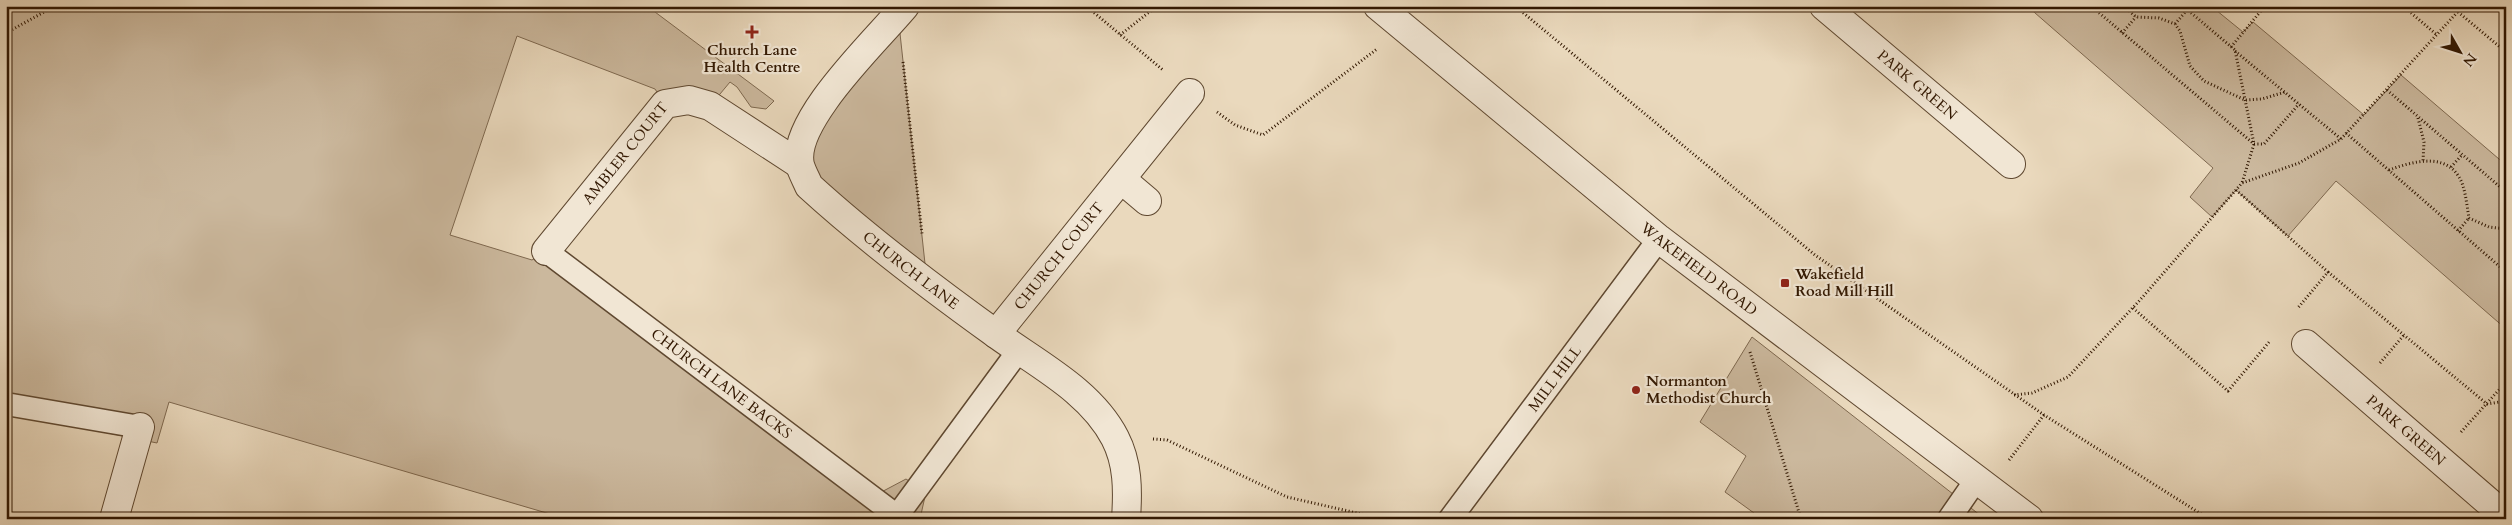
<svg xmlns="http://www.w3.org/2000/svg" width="2512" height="525" viewBox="0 0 2512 525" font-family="Cardo,serif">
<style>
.green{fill:#cbb89d;stroke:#7e684f}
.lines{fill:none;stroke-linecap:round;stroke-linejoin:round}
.service-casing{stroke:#5f4830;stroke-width:25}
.minor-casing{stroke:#5f4830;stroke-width:30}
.tertiary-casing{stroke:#5f4830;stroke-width:30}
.path{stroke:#311701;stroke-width:3;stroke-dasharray:1 2.5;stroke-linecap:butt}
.service{stroke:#f1e6d4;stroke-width:22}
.minor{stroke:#f1e6d4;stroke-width:28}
.tertiary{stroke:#f1e6d4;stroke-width:28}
.poi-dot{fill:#8f2418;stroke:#f1e6d4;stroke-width:2}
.labels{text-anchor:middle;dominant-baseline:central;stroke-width:4.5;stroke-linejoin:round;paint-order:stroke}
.poi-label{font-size:15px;font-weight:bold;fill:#311701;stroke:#f1e6d4;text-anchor:start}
.street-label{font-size:15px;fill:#311701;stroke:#f1e6d4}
</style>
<rect width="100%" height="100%" fill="#ead9bd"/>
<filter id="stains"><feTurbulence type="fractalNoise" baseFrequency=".004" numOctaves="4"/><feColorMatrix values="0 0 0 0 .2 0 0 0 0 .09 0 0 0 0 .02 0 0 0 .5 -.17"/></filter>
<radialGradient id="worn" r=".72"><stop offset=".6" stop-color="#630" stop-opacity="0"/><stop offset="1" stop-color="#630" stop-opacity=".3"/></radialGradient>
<!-- green -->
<path class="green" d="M 6,6 L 647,6 L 774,101 L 766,109 L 751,107 L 737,87 L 730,82 L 710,106 L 665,104 L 655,89 L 517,36 L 450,235 L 532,260 L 546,251 L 872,497 L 906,479 L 926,492 L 920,519 L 567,519 L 169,402 L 157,443 L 6,412 Z
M 2027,6 L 2211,6 L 2243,32 L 2253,22 L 2364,115 L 2401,75 L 2506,165 L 2506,329 L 2336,181 L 2288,236 L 2236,190 L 2212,217 L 2190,197 L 2213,168 Z
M 898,15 L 927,282 L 826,202 L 803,138 Z
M 1752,337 L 1985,519 L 1750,519 L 1754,513 L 1725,492 L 1746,456 L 1700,422 Z"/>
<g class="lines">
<defs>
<g id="service">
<path id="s1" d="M 546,251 L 897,516 L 897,519"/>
<path d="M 6,404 L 140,427"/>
<path d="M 897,516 L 1019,350"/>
<path id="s2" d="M 1450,519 L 1659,239"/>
<path d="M 1949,519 L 1976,480"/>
</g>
<g id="minor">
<path id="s3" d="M 905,6 C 878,39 790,121 800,165 C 802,172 806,179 809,186 C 867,239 932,288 996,334 C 1037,364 1091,391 1115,438 C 1128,463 1128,490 1126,519"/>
<path id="s4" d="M 1824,6 L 2011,164"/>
<path d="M 1121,179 L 1147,201"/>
<path id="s5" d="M 546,251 L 665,104 L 689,100 L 710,106 L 799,164"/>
<path id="s6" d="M 996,334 L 1190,93"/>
<path id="s7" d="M 2306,344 L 2506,517"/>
<path d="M 114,519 L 140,427"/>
</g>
<g id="tertiary">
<path id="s8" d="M 1378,6 L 1659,239 L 2029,519"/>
</g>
</defs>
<!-- service casing -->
<use href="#service" class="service-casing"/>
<!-- minor casing -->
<use href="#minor" class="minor-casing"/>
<!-- tertiary casing -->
<use href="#tertiary" class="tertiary-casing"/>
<!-- path -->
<path class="path" d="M 1086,6 L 1163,70
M 1515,6 L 1815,255 L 2044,415 L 2209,519
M 2091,6 L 2254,144 L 2264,144 L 2299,104
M 2124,6 L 2136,17 L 2159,18 L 2175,24 L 2180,31 L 2190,66 L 2204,81 L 2245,100 L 2262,99 L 2285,92
M 2183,6 L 2235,50 L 2254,144 L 2242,183
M 2403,6 L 2437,35
M 2458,12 L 2506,52
M 2175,24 L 2187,10
M 6,33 L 55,6
M 2122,33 L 2136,17
M 1120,35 L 1157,6
M 2231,47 L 2265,6
M 2235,51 L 2341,139
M 903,62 L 922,234
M 2387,90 L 2506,192
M 1217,112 L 1235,125 L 1263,135 L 1377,49
M 2418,118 L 2424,142 L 2423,161
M 2346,133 L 2506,272
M 2451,167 L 2462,155
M 2389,170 C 2414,161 2449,151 2462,183 C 2466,194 2467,207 2469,218 L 2489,227 L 2506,229
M 2236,190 L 2328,272 L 2297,309
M 2458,231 L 2469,218
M 2328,272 L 2487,404 L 2506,401
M 2133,308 L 2228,391 L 2270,341
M 1750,352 L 1801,519
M 2380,363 L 2404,335
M 2014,395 L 2032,393 L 2068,377 L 2140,300 L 2242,183 L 2299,163 L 2341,139 L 2463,6
M 2461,432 L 2506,382
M 1153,439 L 1167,440 L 1287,497 L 1383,519
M 2009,460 L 2044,415"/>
<!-- service -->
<use href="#service" class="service"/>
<!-- minor -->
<use href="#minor" class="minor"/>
<!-- tertiary -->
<use href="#tertiary" class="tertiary"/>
</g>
<!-- markers -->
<g class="poi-dot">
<path d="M749.5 24.5h5v5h5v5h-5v5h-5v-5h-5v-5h5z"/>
<rect x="1780" y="278" width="10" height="10" rx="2.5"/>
<circle cx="1636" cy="390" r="5"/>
</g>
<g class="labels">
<!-- poi labels -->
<g class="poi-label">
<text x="752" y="50" text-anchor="middle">Church Lane<tspan x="752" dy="17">Health Centre</tspan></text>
<text x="1795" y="274">Wakefield<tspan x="1795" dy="17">Road Mill Hill</tspan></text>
<text x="1646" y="381">Normanton<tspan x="1646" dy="17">Methodist Church</tspan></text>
</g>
<!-- street labels -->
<g class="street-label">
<text stroke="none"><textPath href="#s4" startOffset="122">PARK GREEN</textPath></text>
<text stroke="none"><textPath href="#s5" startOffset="126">AMBLER COURT</textPath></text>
<text stroke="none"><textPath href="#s6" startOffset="100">CHURCH COURT</textPath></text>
<text stroke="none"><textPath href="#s3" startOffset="350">CHURCH LANE</textPath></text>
<text stroke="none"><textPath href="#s8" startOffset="415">WAKEFIELD ROAD</textPath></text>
<text stroke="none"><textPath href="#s2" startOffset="175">MILL HILL</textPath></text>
<text stroke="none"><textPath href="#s1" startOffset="220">CHURCH LANE BACKS</textPath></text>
<text stroke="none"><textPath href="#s7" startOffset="132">PARK GREEN</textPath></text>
</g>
</g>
<!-- margin -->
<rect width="2512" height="525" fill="none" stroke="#ead9bd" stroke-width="25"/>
<rect x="8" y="8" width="2497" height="510" fill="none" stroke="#311701" stroke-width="2.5"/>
<rect x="12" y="12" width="2487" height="500" fill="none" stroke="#311701"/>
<!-- north arrow -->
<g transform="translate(2460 52) rotate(129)" stroke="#f1e6d4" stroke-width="4" paint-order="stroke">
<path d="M0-4L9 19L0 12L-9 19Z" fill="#311701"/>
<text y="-8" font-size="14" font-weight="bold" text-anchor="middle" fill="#311701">N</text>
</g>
<rect width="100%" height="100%" filter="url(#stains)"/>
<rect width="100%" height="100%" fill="url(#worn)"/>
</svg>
